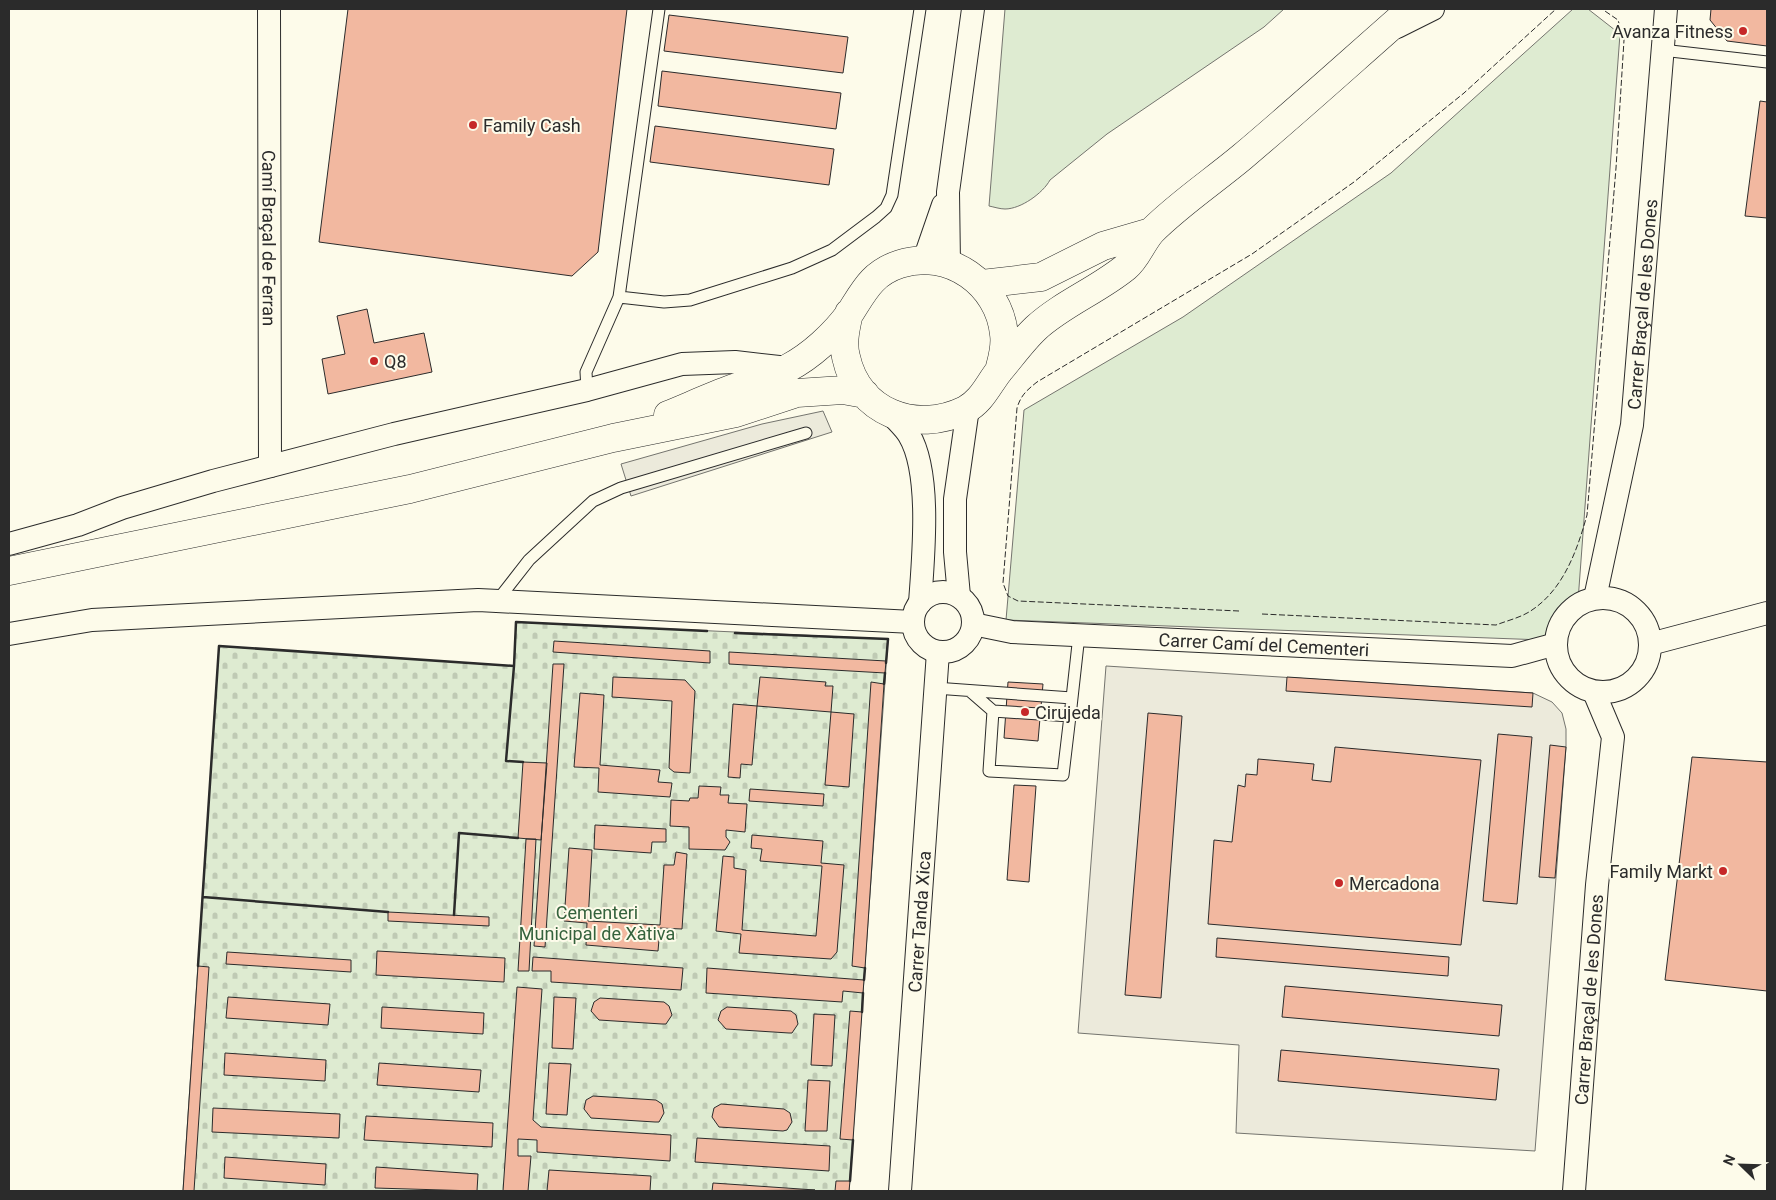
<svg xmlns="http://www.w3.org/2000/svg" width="1776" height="1200" viewBox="0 0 1776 1200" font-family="Roboto,sans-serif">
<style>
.cemetery{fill:url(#cemetery-stones);stroke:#74746e}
.green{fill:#deebd1;stroke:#74746e}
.parking{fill:#eceadb;stroke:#74746e}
.building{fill:#f2b8a0;stroke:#2b2b2b}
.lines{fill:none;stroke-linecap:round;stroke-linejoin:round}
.lane-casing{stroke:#2b2b2b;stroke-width:13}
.street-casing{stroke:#2b2b2b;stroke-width:24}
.primary-casing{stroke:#2b2b2b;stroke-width:29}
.lane{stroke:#fdfbea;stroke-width:11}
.street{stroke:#fdfbea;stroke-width:22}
.primary{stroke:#fdfbea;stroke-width:28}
.fence{stroke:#2b2b2b;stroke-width:1;stroke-dasharray:6 2.5;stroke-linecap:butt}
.wall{stroke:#2b2b2b;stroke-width:2.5}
.poi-dot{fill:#c62828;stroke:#fdfbea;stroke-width:2}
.labels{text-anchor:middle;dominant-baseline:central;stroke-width:4;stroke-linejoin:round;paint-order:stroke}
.poi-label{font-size:18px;fill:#2b2b2b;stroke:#fdfbea;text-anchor:start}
.street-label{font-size:18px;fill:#2b2b2b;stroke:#fdfbea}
.park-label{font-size:18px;fill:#34623c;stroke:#fdfbea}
</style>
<defs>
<pattern id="cemetery-stones" width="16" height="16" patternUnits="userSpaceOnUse" patternTransform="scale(1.25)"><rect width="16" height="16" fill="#deebd1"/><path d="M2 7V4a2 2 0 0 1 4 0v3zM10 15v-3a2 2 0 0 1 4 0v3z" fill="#bfcab4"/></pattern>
</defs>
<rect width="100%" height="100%" fill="#fdfbea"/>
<!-- cemetery -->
<path class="cemetery" d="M 516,622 L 888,639 L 849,1191 L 183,1191 L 219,646 L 514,666 Z"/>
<!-- green -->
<path class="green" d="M 1005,9 L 1284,9 L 1264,27 L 1107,134 L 1050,180 C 1043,193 1021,209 1005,209 C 1000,209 994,207 989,206 Z
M 1573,9 L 1588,9 L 1620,34 L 1578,601 L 1568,625 L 1543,640 L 1006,620 L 1024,410 L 1183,317 L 1391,173 Z"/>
<!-- parking -->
<path class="parking" d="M 823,411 L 832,432 L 631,496 L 621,464 L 762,424 Z
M 1106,666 L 1533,693 L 1552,702 L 1562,713 L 1566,729 L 1566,747 L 1535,1151 L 1236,1133 L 1239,1045 L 1078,1033 Z"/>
<!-- building -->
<path class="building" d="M 348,9 L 627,9 L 598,252 L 572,276 L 319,242 Z
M 1711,9 L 1767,9 L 1767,46 L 1727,41 L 1710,20 Z
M 669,15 L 848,37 L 843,73 L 664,51 Z
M 662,71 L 841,93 L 836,129 L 658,106 Z
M 1760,101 L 1767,102 L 1767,218 L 1745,216 Z
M 655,126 L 834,149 L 829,185 L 650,162 Z
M 367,309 L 374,343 L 424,333 L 432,372 L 328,394 L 322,359 L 345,354 L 337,316 Z
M 554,641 L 710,651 L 710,663 L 553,652 Z
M 729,652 L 886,661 L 885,673 L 729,664 Z
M 553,664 L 564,664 L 545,947 L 534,946 Z
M 613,677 L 685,680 L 695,691 L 690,773 L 674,772 L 669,768 L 672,701 L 612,697 Z
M 760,677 L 826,682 L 825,686 L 833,686 L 831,712 L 757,706 Z
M 1287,677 L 1533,693 L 1532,707 L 1286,691 Z
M 871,682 L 884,684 L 865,968 L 852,966 Z
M 1008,682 L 1043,684 L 1038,741 L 1004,738 Z
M 580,693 L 604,695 L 600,765 L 660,770 L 658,782 L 672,783 L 670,797 L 598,792 L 599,768 L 574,767 Z
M 733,704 L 757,706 L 752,765 L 741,764 L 740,778 L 728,777 Z
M 831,712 L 854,714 L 849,787 L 825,785 Z
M 1148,713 L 1182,716 L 1161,998 L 1125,995 Z
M 1498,734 L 1532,737 L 1517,904 L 1483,901 Z
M 1550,745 L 1566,747 L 1555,878 L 1539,877 Z
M 1335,747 L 1481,760 L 1461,945 L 1208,924 L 1214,840 L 1232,842 L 1238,785 L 1245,787 L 1246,774 L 1257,775 L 1258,759 L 1314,764 L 1312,780 L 1331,782 Z
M 1692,757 L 1767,762 L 1767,991 L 1665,980 Z
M 523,762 L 547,763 L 541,840 L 518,838 Z
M 1014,785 L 1036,786 L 1029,882 L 1007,880 Z
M 699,786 L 721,787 L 720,795 L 729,795 L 728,803 L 747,804 L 745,832 L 726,830 L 726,837 L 730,842 L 725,850 L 689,849 L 689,827 L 670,826 L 671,800 L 689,801 L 690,798 L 698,798 Z
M 750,789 L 824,794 L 823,806 L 749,801 Z
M 595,825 L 666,829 L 666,842 L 652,842 L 651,853 L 594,849 Z
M 752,835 L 823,841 L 821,863 L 844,865 L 837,952 L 831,959 L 739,953 L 741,934 L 716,931 L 723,856 L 734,857 L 734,868 L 746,870 L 742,930 L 816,936 L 822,866 L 760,861 L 762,849 L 751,848 Z
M 526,839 L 536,839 L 529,971 L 518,971 Z
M 569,848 L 592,850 L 588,921 L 660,925 L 664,865 L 674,865 L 676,852 L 687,854 L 682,929 L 660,928 L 658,951 L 586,945 L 587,923 L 564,921 Z
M 388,912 L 489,917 L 489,926 L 388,921 Z
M 1217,938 L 1449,957 L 1448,976 L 1216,957 Z
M 377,951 L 505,958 L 504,982 L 376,975 Z
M 227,952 L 351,960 L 351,972 L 226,964 Z
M 533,957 L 683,968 L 681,990 L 551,982 L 551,971 L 532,971 Z
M 198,966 L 209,967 L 194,1191 L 183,1191 Z
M 707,968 L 864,980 L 863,993 L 843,991 L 842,1002 L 706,993 Z
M 1285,986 L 1502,1005 L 1499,1036 L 1282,1017 Z
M 517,987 L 542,989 L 533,1120 L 541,1127 L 671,1135 L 670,1161 L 537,1152 L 537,1140 L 518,1139 L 518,1156 L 531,1156 L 528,1191 L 503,1191 Z
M 228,997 L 330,1004 L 328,1025 L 226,1018 Z
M 554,997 L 576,998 L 573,1049 L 552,1048 Z
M 600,998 L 664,1002 L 669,1006 L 672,1015 L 666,1024 L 662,1024 L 599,1020 L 591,1011 L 594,1002 Z
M 382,1007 L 484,1013 L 483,1034 L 381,1028 Z
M 727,1007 L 791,1011 L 796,1015 L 798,1024 L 792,1033 L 789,1033 L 726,1029 L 718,1020 L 721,1011 Z
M 850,1011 L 862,1012 L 853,1140 L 840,1139 Z
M 814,1014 L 835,1015 L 832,1066 L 811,1065 Z
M 1281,1050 L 1499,1069 L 1496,1100 L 1278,1081 Z
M 225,1053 L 326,1060 L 325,1081 L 224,1075 Z
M 379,1063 L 481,1070 L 479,1092 L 377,1085 Z
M 549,1063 L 571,1064 L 567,1115 L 546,1114 Z
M 808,1080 L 830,1081 L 827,1131 L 805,1131 Z
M 593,1096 L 656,1100 L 662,1104 L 664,1113 L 659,1122 L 655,1122 L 591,1118 L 584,1109 L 586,1100 Z
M 721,1104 L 784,1109 L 790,1113 L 792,1122 L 787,1130 L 783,1131 L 719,1127 L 712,1117 L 714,1108 Z
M 213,1108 L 340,1114 L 339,1138 L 212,1132 Z
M 366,1116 L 493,1123 L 492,1147 L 364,1140 Z
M 697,1138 L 830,1146 L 829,1171 L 695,1162 Z
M 225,1157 L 326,1164 L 325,1185 L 224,1178 Z
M 376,1167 L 478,1174 L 477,1191 L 375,1188 Z
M 549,1170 L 651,1176 L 650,1191 L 547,1191 Z
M 836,1181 L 850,1181 L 849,1191 L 835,1191 Z
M 713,1183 L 815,1190 L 712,1191 Z"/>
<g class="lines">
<defs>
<path id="lane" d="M 1662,50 L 1767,62
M 619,297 L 664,302 L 690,300 L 792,268 L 832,250 L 876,217 L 886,208 L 892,195 L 920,9
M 587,390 L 586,372 L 619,297 L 659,9
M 497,601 L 529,560 L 593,501 L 621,488 L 806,433
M 935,688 L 1072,698 L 1079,635
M 970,691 L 993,711 L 1070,716 L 1072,698
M 993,711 L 989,771 L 1063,775 L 1070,716"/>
<g id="street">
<path id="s1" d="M 269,9 L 270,466"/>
<path d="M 1397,27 L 1433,9"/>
<path d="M 924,260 L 943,205"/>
<path d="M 949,264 L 948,192 L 973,9"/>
<path d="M 892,415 C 897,421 905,428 909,435 C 932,473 923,559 920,603"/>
<path d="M 9,544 L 78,525 L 122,508 L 213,481 L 394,434 L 587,390 L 682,364 L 735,362 L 788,368"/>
<circle cx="943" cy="622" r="30"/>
<path d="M 959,596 L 955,552 L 955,499 L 968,408"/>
<path id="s2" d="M 1595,598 L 1632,425 L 1666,9"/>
<circle cx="1603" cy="645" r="47"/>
<path id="s3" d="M 973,624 L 1012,632 L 1512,656 L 1556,644"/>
<path d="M 9,634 L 92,620 L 478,600 L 913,622"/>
<path d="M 1650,644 L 1767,613"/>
<path id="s4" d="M 900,1191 L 938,652"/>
<path id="s5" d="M 1574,1191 L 1597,885 L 1613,737 L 1594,692"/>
</g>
<path id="primary" d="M 982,284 L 1041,277 L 1103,246 L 1151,232
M 849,313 C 846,327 842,342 846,357 C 858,413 916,434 965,410 C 982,401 988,385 999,371 C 1011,357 1023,340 1036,328 C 1062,304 1098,290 1126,267 C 1137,258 1142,242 1152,231 C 1179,204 1212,182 1242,157 C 1299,109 1355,58 1411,9
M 668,415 C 690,406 712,396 734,388 C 752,381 772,377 788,368 C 811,356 835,334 850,313 C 864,291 872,273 900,264 C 949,248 999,284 1004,334 C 1006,347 1002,359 999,371
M 9,571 L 410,489 L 613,438 L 736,413 L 797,393 L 843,390 L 865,394"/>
</defs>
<!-- lane casing -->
<use href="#lane" class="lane-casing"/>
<!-- street casing -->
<use href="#street" class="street-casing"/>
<!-- primary casing -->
<use href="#primary" class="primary-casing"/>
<!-- lane -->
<use href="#lane" class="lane"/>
<!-- street -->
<use href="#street" class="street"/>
<!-- primary -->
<use href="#primary" class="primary"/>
<!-- fence -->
<path class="fence" d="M 1239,611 L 1018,601 L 1008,596 L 1003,583 L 1017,408 C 1021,395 1027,390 1037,382 L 1252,254 L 1354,182 L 1464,93 L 1556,9
M 1262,614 L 1496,625 C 1506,621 1519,618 1529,612 C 1563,591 1577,551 1587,515 L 1616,168 L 1624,40 L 1618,20 L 1602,9"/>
<!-- wall -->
<path class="wall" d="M 735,633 L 888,639 L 886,663
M 514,666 L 516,622 L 707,631
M 884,684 L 885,673
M 203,897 L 388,912
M 454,915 L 459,833 L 518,838
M 198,966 L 219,646 L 514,666 L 506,761 L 523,762
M 864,980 L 865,968
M 862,1012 L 863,993
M 850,1181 L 853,1140"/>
</g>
<!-- markers -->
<g class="poi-dot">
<circle cx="1743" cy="31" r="5"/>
<circle cx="473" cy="125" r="5"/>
<circle cx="374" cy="361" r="5"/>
<circle cx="1025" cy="712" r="5"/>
<circle cx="1723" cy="871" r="5"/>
<circle cx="1339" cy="883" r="5"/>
</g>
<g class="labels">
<!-- poi labels -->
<g class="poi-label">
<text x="1733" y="31" text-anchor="end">Avanza Fitness</text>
<text x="483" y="125">Family Cash</text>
<text x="384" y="361">Q8</text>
<text x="1035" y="712">Cirujeda</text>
<text x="1713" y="871" text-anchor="end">Family Markt</text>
<text x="1349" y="883">Mercadona</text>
</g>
<!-- street labels -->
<g class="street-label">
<text stroke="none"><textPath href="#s1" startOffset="229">Camí Braçal de Ferran</textPath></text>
<text stroke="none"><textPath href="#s2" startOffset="298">Carrer Braçal de les Dones</textPath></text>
<text stroke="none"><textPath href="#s3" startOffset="292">Carrer Camí del Cementeri</textPath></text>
<text stroke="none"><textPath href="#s4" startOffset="270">Carrer Tanda Xica</textPath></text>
<text stroke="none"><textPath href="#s5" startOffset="192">Carrer Braçal de les Dones</textPath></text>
</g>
<!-- park labels -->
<g class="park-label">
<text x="597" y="912">Cementeri<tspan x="597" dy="21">Municipal de Xàtiva</tspan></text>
</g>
</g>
<!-- border -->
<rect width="1776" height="1200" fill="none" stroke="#2b2b2b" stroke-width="20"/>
<!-- north arrow -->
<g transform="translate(1741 1165) rotate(293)" stroke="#fdfbea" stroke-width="4" paint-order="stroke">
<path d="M0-4L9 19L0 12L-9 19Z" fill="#2b2b2b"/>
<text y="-8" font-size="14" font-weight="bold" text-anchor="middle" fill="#2b2b2b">N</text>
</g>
</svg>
